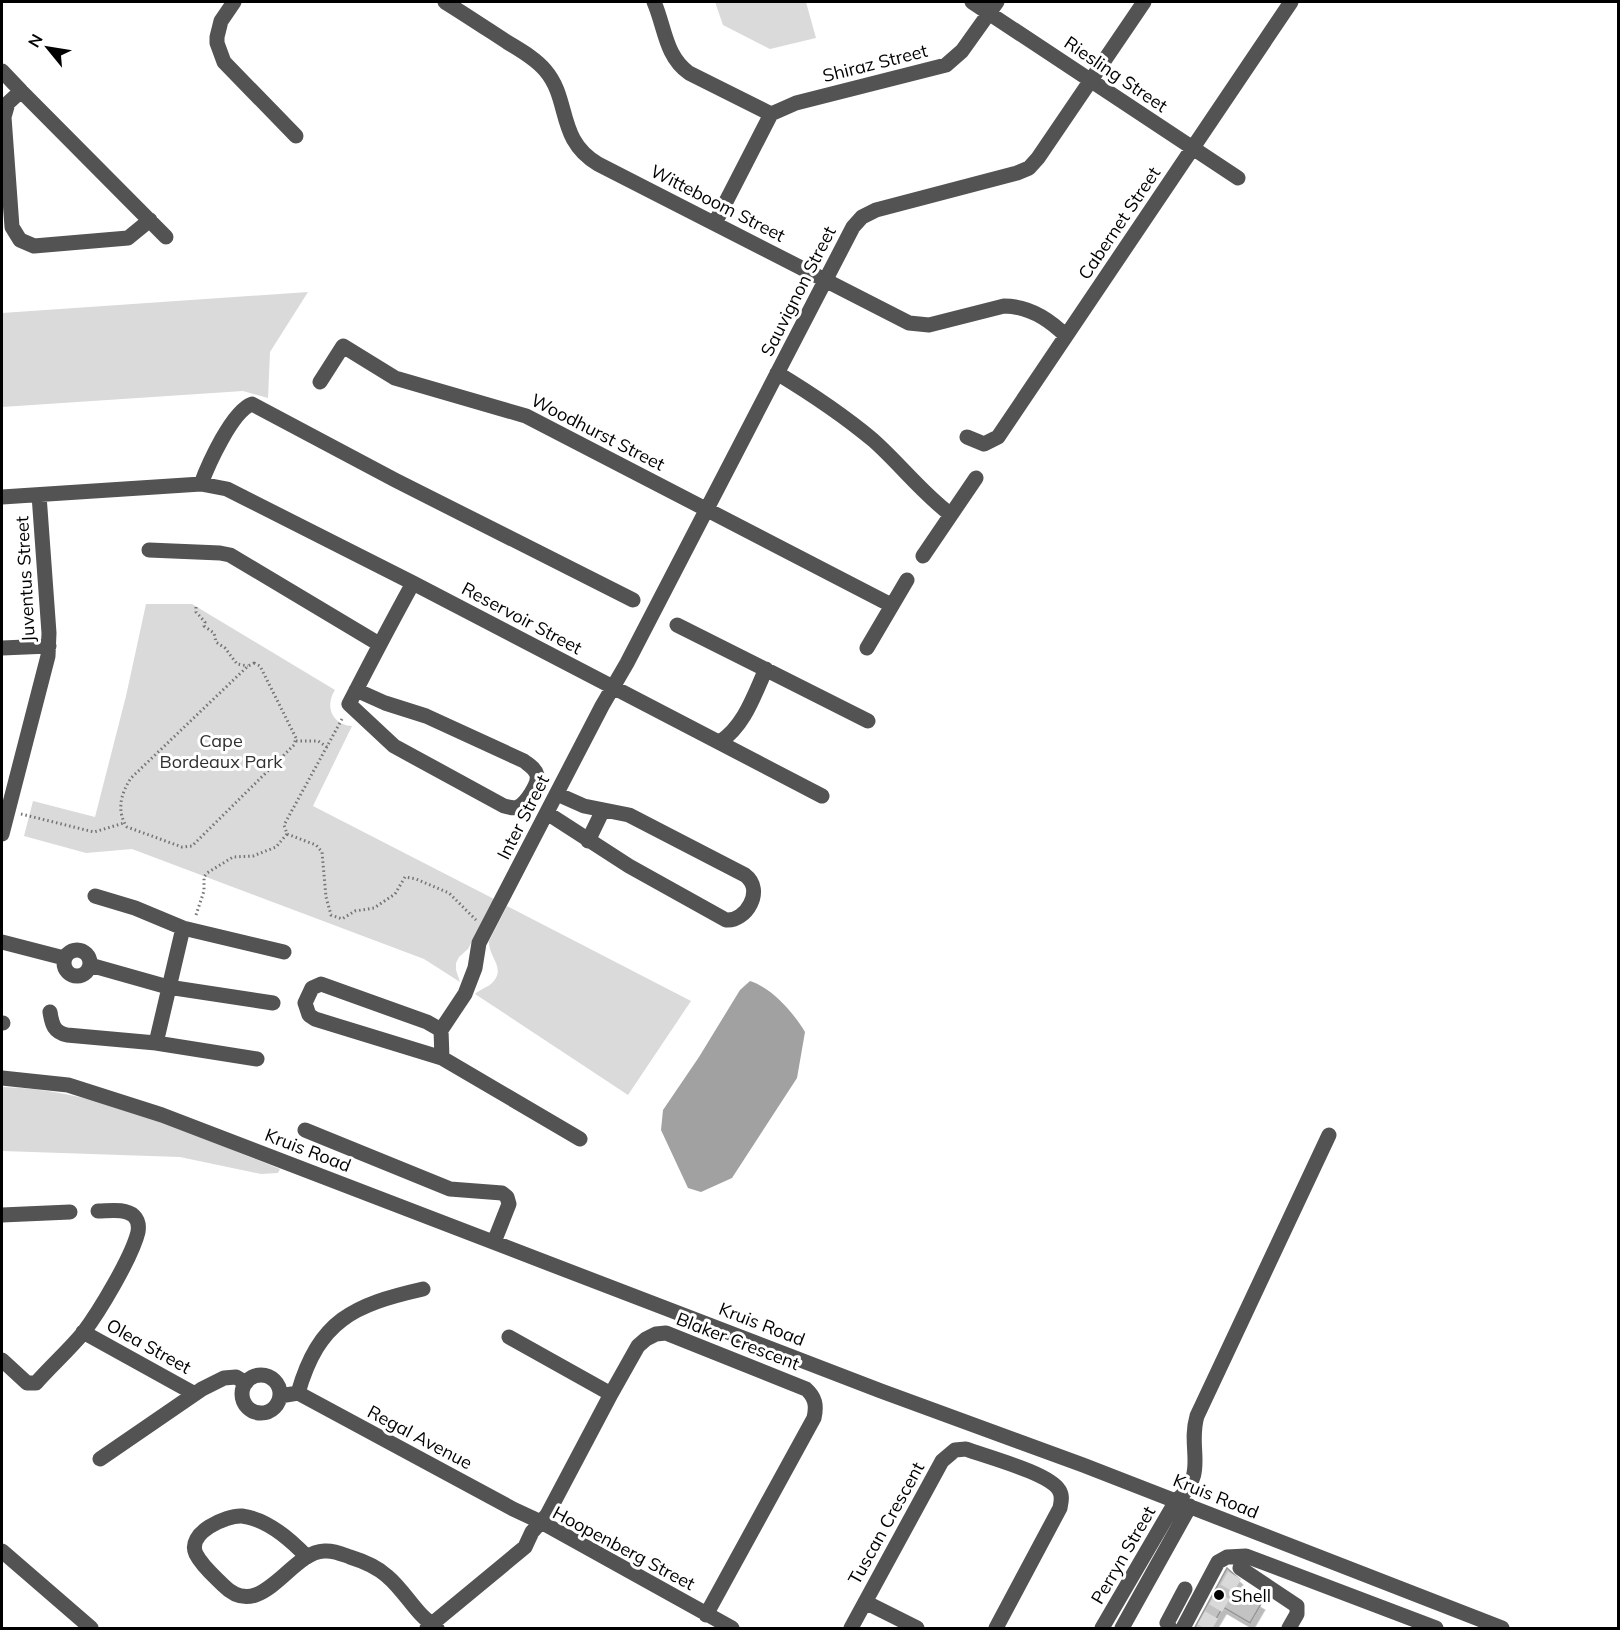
<svg xmlns="http://www.w3.org/2000/svg" width="1620" height="1630" viewBox="0 0 1620 1630" font-family="Mulish,sans-serif">
<style>
.green{fill:#dadada}
.water{fill:#a1a1a1}
.building{fill:#c3c3c3;stroke:#979797;stroke-width:1.5;filter:url(#shadow)}
.lines{fill:none;stroke-linecap:round;stroke-linejoin:round}
.minor-tunnel{stroke:#d9d9d9;stroke-width:15;stroke-dasharray:15 8;stroke-linecap:butt}
.path{stroke:#757575;stroke-width:3;stroke-dasharray:1.5 3;stroke-linecap:butt}
.minor{stroke:#535353;stroke-width:15}
.poi-dot{fill:#000;stroke:#fff;stroke-width:2}
.labels{text-anchor:middle;dominant-baseline:central;stroke-width:6;stroke-linejoin:round;paint-order:stroke}
.street-label{font-size:18px;fill:#000;stroke:#fff}
.park-label{font-size:18px;fill:#313131;stroke:#fff}
.poi-label{font-size:18px;fill:#000;stroke:#fff;text-anchor:start}
</style>
<defs>
<filter id="shadow"><feDropShadow dx="3.5" dy="6" stdDeviation="0" flood-color="#0004"/></filter>
</defs>
<rect width="100%" height="100%" fill="#fff"/>
<!-- green -->
<path class="green" d="M 715,2 L 806,2 L 816,38 L 770,49 L 723,25 Z
M 308,292 L 270,352 L 268,398 L 243,391 L 2,407 L 2,313 Z
M 146,604 L 192,604 L 335,690 C 324,707 333,725 352,726 L 313,806 L 494,899 L 468,949 L 459,957 L 456,963 L 456,970 L 460,982 L 424,959 L 132,849 L 86,853 L 24,836 L 33,801 L 95,817 L 126,696 Z
M 507,906 L 691,1001 L 628,1095 L 475,994 C 480,989 487,988 492,983 C 507,968 488,957 489,941 Z
M 2,1087 C 99,1089 191,1134 280,1169 L 278,1173 L 261,1174 L 180,1157 L 2,1151 Z"/>
<!-- water -->
<path class="water" d="M 750,981 C 772,988 793,1012 805,1032 L 797,1078 L 732,1178 L 701,1192 L 688,1188 L 661,1130 L 663,1110 L 699,1057 L 740,990 Z"/>
<!-- building -->
<path class="building" d="M 1227,1568 L 1239,1579 L 1234,1588 L 1261,1604 L 1250,1623 L 1223,1607 L 1210,1629 L 1194,1629 Z"/>
<g class="lines">
<!-- minor-tunnel -->
<path class="minor-tunnel" d="M 1204,1628 L 1236,1573"/>
<!-- path -->
<path class="path" d="M 196,607 L 196,612 L 205,622 L 204,626 L 214,633 L 216,642 L 225,648 L 237,664 L 248,666
M 254,663 L 260,666 L 296,738 L 294,745 L 192,846 L 182,847 L 127,827 C 116,811 121,793 131,778 L 248,666 Z
M 342,719 L 284,825 L 287,834 L 316,845 L 322,852 L 326,897 L 331,915 L 342,919 L 355,911 L 374,908 L 395,894 L 405,877 L 416,879 L 449,893 L 476,920
M 296,741 L 318,741 L 327,747
M 21,814 L 94,832 L 124,823
M 196,915 L 204,891 L 204,877 L 207,873 L 233,857 L 253,856 L 276,847 L 287,834"/>
<!-- minor -->
<path class="minor" d="M 234,2 L 221,21 L 217,37 L 217,43 L 224,62 L 296,136
M 445,2 C 466,15 487,29 507,42 C 520,50 535,58 545,70 C 571,100 556,139 598,164 L 909,323 L 929,325 L 1004,306 C 1029,306 1049,319 1066,336
M 654,2 C 665,27 665,56 689,73 L 771,114 L 715,223
M 972,2 L 1238,178
M 2,71 L 21,91 L 8,103 L 4,117 L 12,227 L 20,240 L 34,246 L 128,238 L 150,220
M 21,91 L 166,237
M 771,114 L 796,103 L 946,65 L 962,51 L 997,2
M 777,373 C 810,393 843,415 873,440 C 900,464 921,492 950,514
M 320,382 L 343,346 L 395,378 L 526,416 L 891,605
M 967,437 L 984,444 L 998,437 L 1291,2
M 201,484 C 208,465 232,411 252,404 L 395,480 L 633,600
M 2,497 L 201,484 L 227,489 L 413,583 L 822,796
M 149,550 L 220,553 L 230,555 L 379,644
M 923,556 L 976,478
M 677,625 L 868,721
M 2,648 L 49,646
M 867,648 L 907,580
M 356,690 L 385,703 L 426,716 L 524,761 C 529,765 535,768 537,775 C 539,784 526,803 518,807 C 513,809 509,807 504,806 L 394,746 L 349,704 C 370,663 391,623 413,583
M 720,742 C 745,725 754,695 766,669
M 547,813 L 629,866 L 726,920 C 746,922 765,890 745,875 L 629,815 L 584,806 L 557,794
M 2,834 L 48,656 L 49,633 L 39,495
M 588,841 L 603,810
M 95,896 L 135,908 L 183,928 L 284,952
M 2,942 L 64,958
M64 963a13 13 0 1 1 26 0a13 13 0 1 1-26 0Z
M 90,965 L 168,987 L 273,1003
M 50,1012 C 52,1025 54,1032 67,1035 L 156,1043 L 257,1059
M 2,1023 L 3,1023
M 441,1030 L 427,1022 L 321,984 L 312,988 L 305,1003 L 309,1015 L 315,1019 L 442,1058 L 580,1139
M 156,1043 L 183,928
M 442,1058 L 441,1030 L 465,994 L 475,968 L 479,943 L 602,706 L 627,663 L 853,227 L 862,217 L 876,210 L 1017,173 L 1029,168 L 1038,158 L 1144,2
M 2,1078 L 68,1085 L 162,1115 L 881,1391 L 1083,1465 L 1502,1628
M 305,1130 L 450,1189 L 502,1193 L 507,1197 L 509,1204 L 494,1242
M 2,1215 L 70,1212
M 83,1332 L 195,1394
M 509,1337 L 611,1394
M 2,1360 L 27,1383 L 36,1383 C 51,1366 69,1350 83,1333 C 99,1312 132,1257 138,1232 C 139,1226 138,1220 134,1216 C 125,1208 109,1211 98,1211
M242 1394a19 19 0 1 1 38 0a19 19 0 1 1-38 0Z
M 298,1393 C 319,1320 353,1305 423,1289
M 280,1396 L 298,1393 L 513,1509 L 541,1522 L 732,1628
M 100,1459 L 202,1389 L 224,1378 L 236,1377 L 246,1383
M 2,1551 L 91,1628
M 307,1557 C 291,1540 267,1519 242,1516 C 226,1515 186,1533 196,1554 C 202,1566 214,1576 223,1585 C 261,1624 290,1552 324,1551 C 334,1550 342,1554 350,1557 C 363,1561 377,1567 387,1576 C 406,1592 416,1615 437,1628
M 1240,1568 L 1297,1606 L 1297,1614 L 1289,1628
M 865,1602 L 917,1628
M 427,1628 L 525,1547 L 532,1532 L 547,1515 L 611,1394 L 638,1346 L 646,1339 L 656,1334 L 666,1333 L 806,1389 C 815,1397 817,1405 814,1418 L 706,1615
M 851,1628 L 942,1461 L 955,1450 L 966,1449 C 987,1457 1049,1473 1059,1490 C 1063,1496 1061,1502 1060,1508 L 996,1628
M 1102,1628 L 1176,1501 C 1209,1473 1187,1450 1197,1416 L 1329,1135
M 1122,1628 L 1190,1506
M 1170,1628 L 1167,1623 L 1185,1589
M 1183,1628 L 1218,1562 L 1227,1557 L 1246,1556 L 1436,1628"/>
</g>
<!-- markers -->
<circle class="poi-dot" cx="1219" cy="1595" r="6"/>
<g class="labels">
<!-- street labels -->
<g class="street-label">
<text transform="translate(875 63) rotate(-14)">Shiraz Street</text>
<text transform="translate(1116 74) rotate(34)">Riesling Street</text>
<text transform="translate(718 203) rotate(27)">Witteboom Street</text>
<text transform="translate(1119 223) rotate(-56)">Cabernet Street</text>
<text transform="translate(798 291) rotate(-63)">Sauvignon Street</text>
<text transform="translate(598 432) rotate(27)">Woodhurst Street</text>
<text transform="translate(25 579) rotate(-93)">Juventus Street</text>
<text transform="translate(522 618) rotate(28)">Reservoir Street</text>
<text transform="translate(523 817) rotate(-63)">Inter Street</text>
<text transform="translate(308 1150) rotate(21)">Kruis Road</text>
<text transform="translate(762 1324) rotate(21)">Kruis Road</text>
<text transform="translate(738 1341) rotate(21)">Blaker Crescent</text>
<text transform="translate(149 1346) rotate(29)">Olea Street</text>
<text transform="translate(420 1437) rotate(28)">Regal Avenue</text>
<text transform="translate(1216 1496) rotate(22)">Kruis Road</text>
<text transform="translate(886 1523) rotate(-61)">Tuscan Crescent</text>
<text transform="translate(624 1548) rotate(28)">Hoopenberg Street</text>
<text transform="translate(1123 1555) rotate(-60)">Perryn Street</text>
</g>
<!-- park labels -->
<g class="park-label">
<text x="221" y="740">Cape<tspan x="221" dy="21">Bordeaux Park</tspan></text>
</g>
<!-- poi labels -->
<g class="poi-label">
<text x="1231" y="1595">Shell</text>
</g>
</g>
<!-- border -->
<rect width="1620" height="1630" fill="none" stroke="#000000" stroke-width="6"/>
<!-- north arrow -->
<g transform="translate(48 48) rotate(300)" stroke="#ffffff" stroke-width="4.5" paint-order="stroke">
<path d="M0-4.5L10 22L0 15L-10 22Z" fill="#000000"/>
<text y="-9" font-size="16" font-weight="bold" text-anchor="middle" fill="#000000">N</text>
</g>
</svg>
